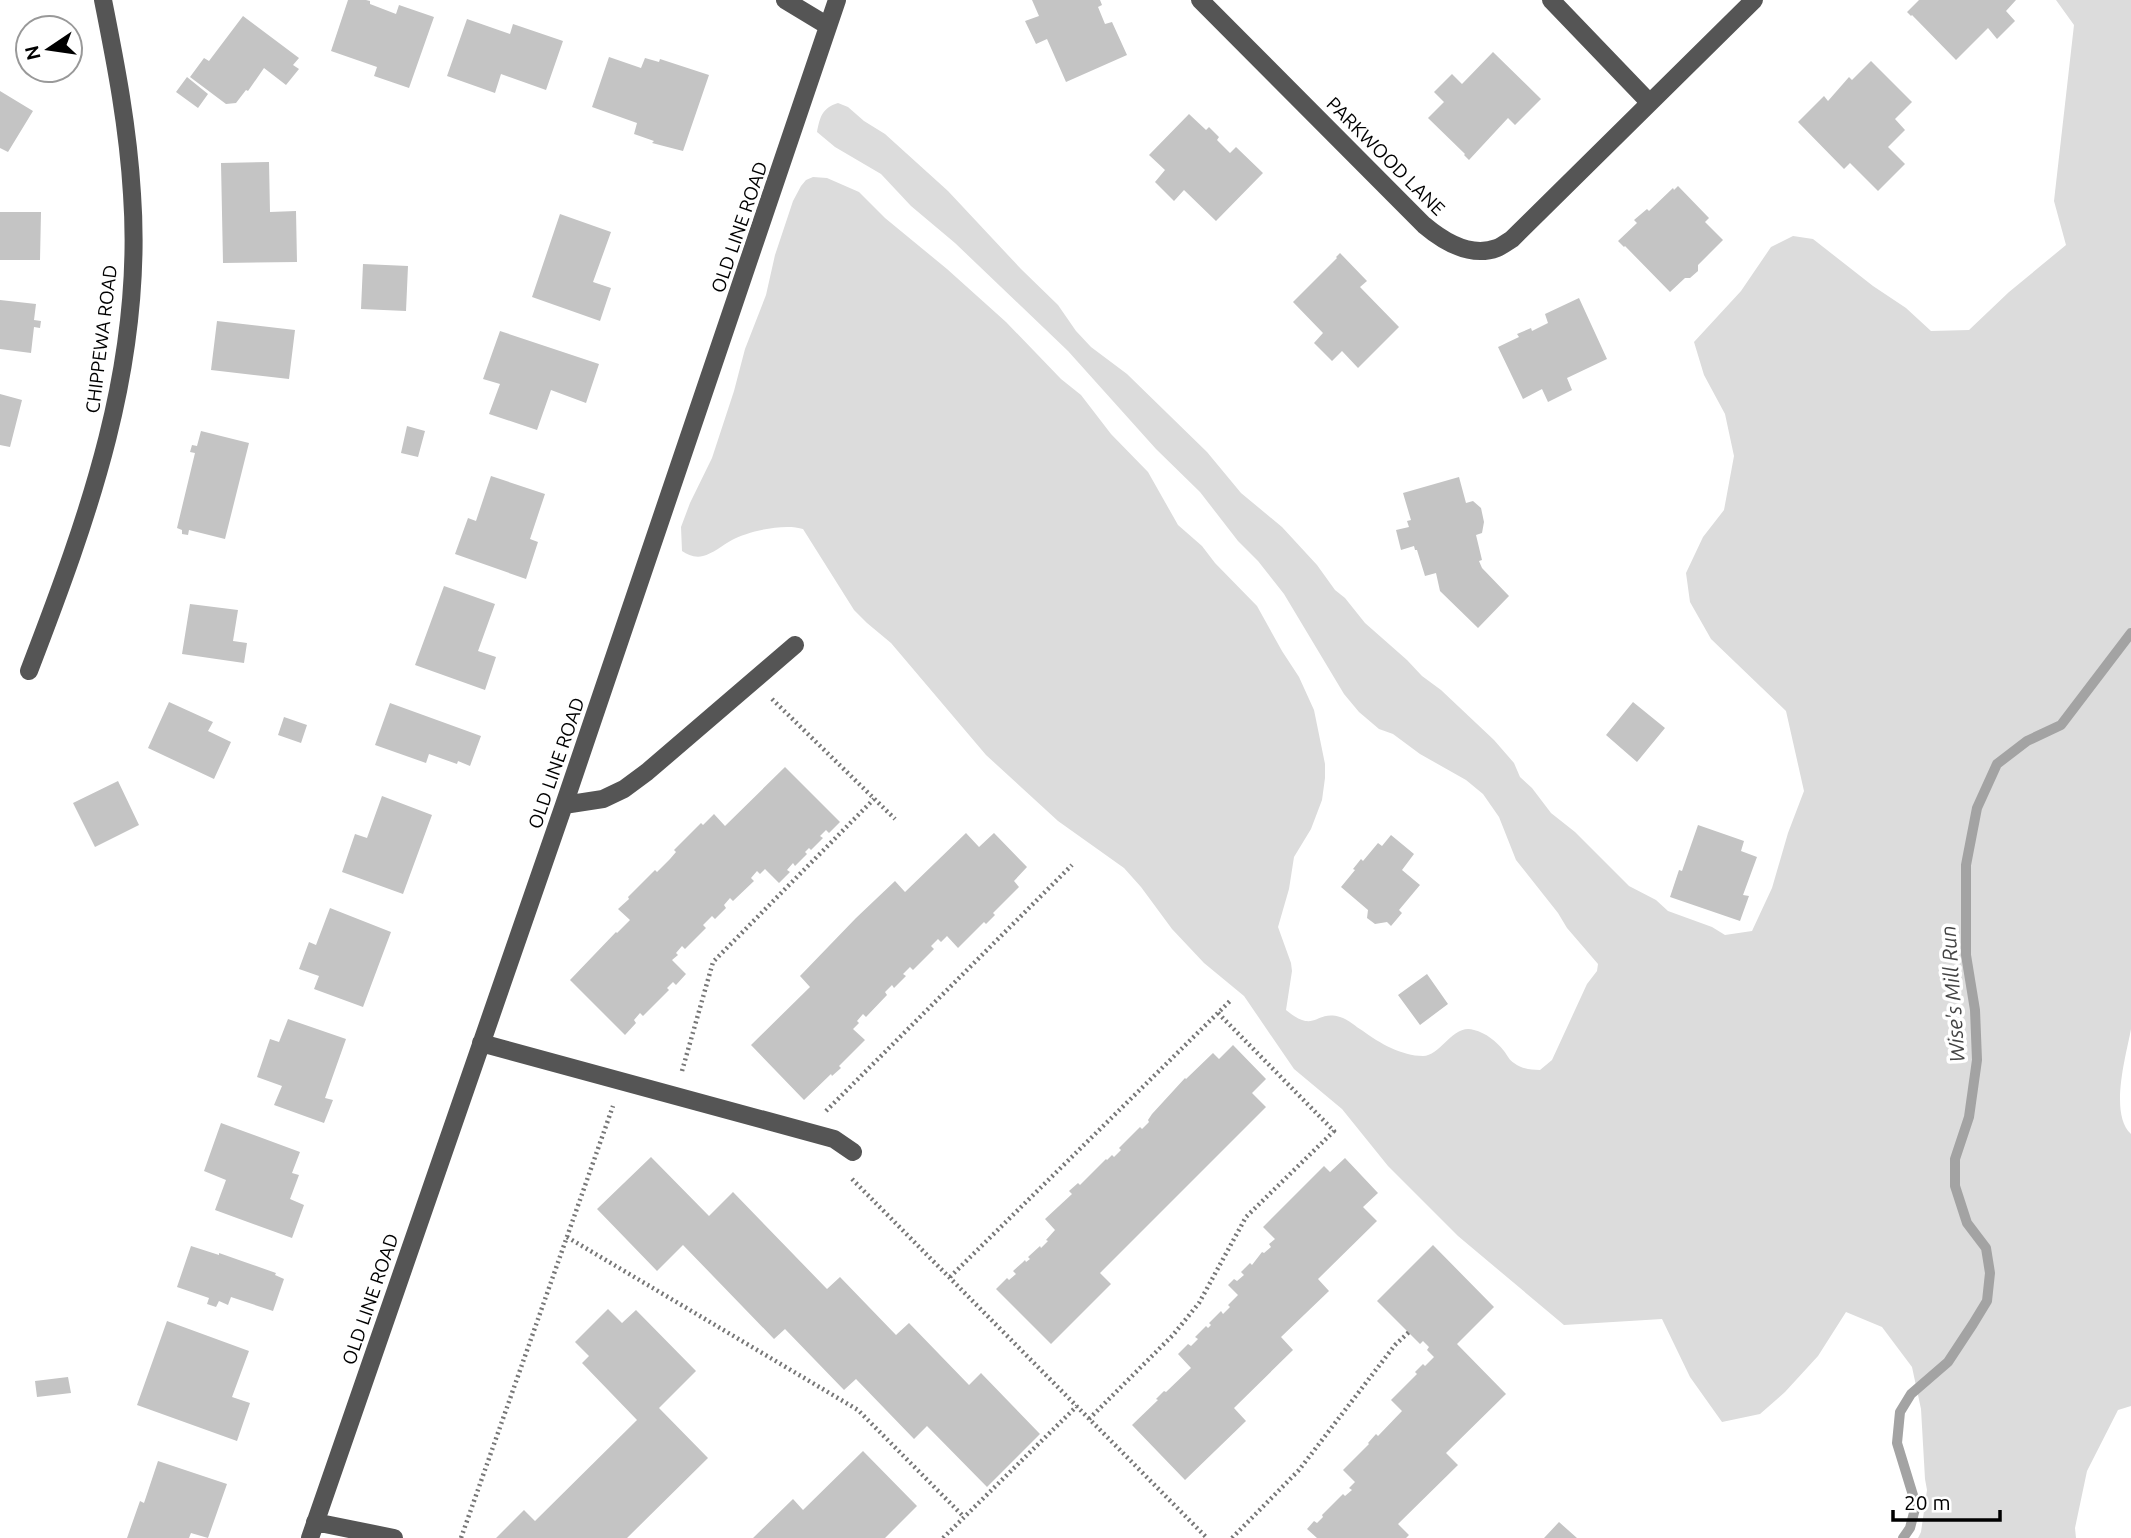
<svg xmlns="http://www.w3.org/2000/svg" width="2131" height="1538" viewBox="0 0 2131 1538" font-family="Ubuntu,sans-serif">
<style>
.green{fill:#dcdcdc}
.lines{fill:none;stroke-linecap:round;stroke-linejoin:round}
.stream{stroke:#a3a3a3;stroke-width:10}
.building{fill:#c4c4c4}
.path{stroke:#777;stroke-width:4.5;stroke-dasharray:2 3.5;stroke-linecap:butt}
.minor{stroke:#555;stroke-width:18}
.labels{text-anchor:middle;dominant-baseline:central;stroke-width:7;stroke-linejoin:round;paint-order:stroke}
.street-label{font-size:19px;fill:#000;stroke:#fff}
.water-label{font-size:21px;font-style:italic;fill:#444;stroke:#fff}
</style>
<rect width="100%" height="100%" fill="#fff"/>
<!-- green -->
<path class="green" d="M 2056,0 L 2131,0 L 2131,1029 C 2126,1056 2109,1114 2131,1134 L 2131,1406 L 2118,1410 L 2087,1471 L 2075,1528 L 2076,1538 L 1918,1538 L 1921,1532 L 1927,1490 L 1925,1479 L 1921,1409 L 1912,1367 L 1882,1327 L 1846,1312 L 1818,1356 L 1785,1392 L 1760,1414 L 1722,1422 L 1690,1377 L 1662,1319 L 1564,1325 L 1458,1236 L 1388,1166 L 1342,1109 L 1294,1069 L 1244,996 L 1204,963 L 1172,929 L 1141,887 L 1124,868 L 1058,821 L 986,755 L 891,643 L 867,623 L 854,610 L 803,529 C 785,523 748,531 732,540 C 723,545 712,554 703,556 C 695,558 688,555 682,551 L 681,527 L 690,503 L 712,458 L 734,391 L 745,349 L 766,295 L 775,255 L 793,201 L 801,186 L 806,180 L 813,177 L 827,178 L 859,192 L 885,218 L 947,269 L 1006,322 L 1061,379 L 1081,395 L 1111,434 L 1148,472 L 1178,525 L 1202,546 L 1215,563 L 1257,606 L 1282,651 L 1299,677 L 1314,710 L 1325,764 L 1325,778 L 1322,800 L 1311,829 L 1294,857 L 1289,889 L 1278,927 L 1291,963 L 1292,971 L 1286,1010 C 1316,1035 1315,1009 1340,1017 C 1348,1019 1356,1027 1363,1031 C 1379,1043 1402,1056 1423,1056 C 1441,1056 1453,1023 1474,1030 C 1486,1033 1496,1041 1504,1051 C 1507,1055 1510,1061 1514,1063 C 1522,1069 1531,1070 1540,1070 L 1552,1060 L 1587,984 L 1597,971 L 1598,964 L 1567,928 L 1558,913 L 1516,860 L 1499,817 L 1483,794 L 1466,780 L 1420,754 L 1393,734 L 1379,729 L 1359,712 L 1344,694 L 1284,594 L 1258,561 L 1238,541 L 1200,492 L 1156,449 L 1068,351 L 955,243 L 911,206 L 881,174 L 835,147 L 817,132 C 820,117 822,108 838,103 L 848,107 L 864,121 L 885,134 L 948,191 L 1021,269 L 1058,305 L 1076,331 L 1091,347 L 1127,374 L 1207,452 L 1241,493 L 1282,527 L 1317,565 L 1335,590 L 1345,598 L 1365,623 L 1407,660 L 1422,676 L 1441,690 L 1494,740 L 1514,763 L 1520,777 L 1532,788 L 1551,813 L 1575,832 L 1629,886 L 1656,900 L 1668,911 L 1712,927 L 1725,935 L 1752,931 L 1772,888 L 1788,833 L 1804,791 L 1786,711 L 1711,639 L 1690,602 L 1686,573 L 1703,537 L 1724,510 L 1734,456 L 1725,414 L 1704,375 L 1694,342 L 1741,291 L 1771,247 L 1793,236 L 1813,239 L 1873,286 L 1906,308 L 1931,331 L 1969,330 L 2009,292 L 2066,245 L 2054,201 L 2074,25 Z"/>
<g class="lines">
<!-- stream -->
<path class="stream" d="M 1903,1538 L 1910,1528 L 1916,1505 L 1897,1443 L 1900,1412 L 1911,1394 L 1948,1362 L 1973,1324 L 1987,1301 L 1990,1273 L 1986,1248 L 1967,1223 L 1955,1186 L 1955,1159 L 1969,1117 L 1977,1060 L 1975,1010 L 1966,955 L 1966,865 L 1977,808 L 1997,764 L 2027,741 L 2061,725 L 2131,633"/>
</g>
<!-- building -->
<path class="building" d="M 348,0 L 366,0 L 370,1 L 370,4 L 396,14 L 399,5 L 434,17 L 409,88 L 374,76 L 377,67 L 331,51 Z
M 1032,0 L 1100,0 L 1102,5 L 1098,7 L 1105,24 L 1112,22 L 1127,55 L 1066,82 L 1047,39 L 1036,44 L 1025,21 L 1039,16 Z
M 1919,0 L 2016,0 L 2006,11 L 2015,21 L 1997,39 L 1988,28 L 1956,60 L 1912,15 L 1911,16 L 1907,12 Z
M 243,16 L 299,58 L 293,65 L 299,69 L 286,85 L 264,68 L 248,91 L 246,90 L 236,103 L 226,104 L 190,77 L 204,58 L 209,61 Z
M 467,19 L 510,34 L 513,24 L 563,41 L 546,90 L 501,74 L 495,93 L 447,76 Z
M 1493,52 L 1541,99 L 1515,125 L 1508,118 L 1469,160 L 1464,155 L 1465,154 L 1428,118 L 1444,102 L 1434,92 L 1452,74 L 1462,84 Z
M 609,57 L 641,68 L 645,58 L 659,62 L 660,59 L 709,75 L 683,151 L 652,143 L 654,141 L 634,134 L 637,123 L 592,107 Z
M 1871,61 L 1912,102 L 1895,119 L 1905,130 L 1888,147 L 1905,164 L 1878,191 L 1850,163 L 1844,169 L 1798,122 L 1824,96 L 1828,101 L 1849,77 L 1852,80 Z
M 187,77 L 208,94 L 198,108 L 176,92 Z
M 0,91 L 33,111 L 8,152 L 0,148 Z
M 1189,114 L 1206,130 L 1209,127 L 1219,137 L 1217,140 L 1230,153 L 1236,147 L 1263,173 L 1216,221 L 1184,190 L 1174,201 L 1155,182 L 1165,170 L 1149,155 Z
M 269,162 L 270,212 L 296,211 L 297,262 L 223,263 L 221,163 Z
M 1678,186 L 1709,218 L 1705,222 L 1723,240 L 1698,265 L 1698,271 L 1690,278 L 1685,278 L 1670,292 L 1625,246 L 1624,247 L 1618,241 L 1637,223 L 1634,220 L 1647,209 L 1649,211 L 1673,188 L 1674,190 Z
M 0,212 L 41,212 L 40,260 L 0,260 Z
M 560,214 L 611,232 L 593,282 L 611,288 L 600,321 L 532,297 Z
M 1340,253 L 1367,281 L 1360,287 L 1399,327 L 1358,368 L 1342,351 L 1332,361 L 1314,343 L 1323,333 L 1293,302 L 1337,258 L 1336,257 Z
M 363,264 L 408,266 L 406,311 L 361,309 Z
M 1579,298 L 1607,359 L 1567,378 L 1572,390 L 1548,402 L 1542,389 L 1523,399 L 1498,347 L 1519,337 L 1517,334 L 1531,328 L 1532,331 L 1548,323 L 1545,314 Z
M 0,300 L 36,304 L 34,320 L 41,321 L 40,328 L 34,327 L 31,353 L 0,349 Z
M 217,321 L 295,330 L 289,379 L 211,370 Z
M 500,331 L 599,364 L 586,403 L 551,390 L 537,430 L 489,414 L 500,384 L 483,379 Z
M 0,394 L 22,400 L 10,447 L 0,445 Z
M 407,426 L 425,431 L 418,457 L 401,453 Z
M 201,431 L 249,443 L 225,539 L 189,530 L 188,535 L 182,534 L 182,530 L 177,528 L 195,453 L 190,452 L 192,445 L 197,446 Z
M 491,476 L 545,494 L 530,539 L 538,542 L 526,579 L 455,554 L 468,518 L 476,521 Z
M 1459,477 L 1466,503 L 1473,501 L 1481,508 L 1484,522 L 1482,533 L 1476,535 L 1482,560 L 1479,561 L 1482,568 L 1509,596 L 1478,628 L 1440,591 L 1436,573 L 1425,576 L 1417,550 L 1415,550 L 1414,546 L 1401,550 L 1396,530 L 1409,527 L 1407,521 L 1411,520 L 1403,493 Z
M 444,586 L 495,604 L 478,651 L 496,657 L 485,690 L 415,665 Z
M 190,604 L 238,610 L 233,641 L 247,643 L 244,663 L 182,654 Z
M 169,702 L 213,722 L 208,731 L 231,742 L 214,779 L 148,748 Z
M 1633,702 L 1665,728 L 1637,762 L 1606,735 Z
M 390,703 L 481,736 L 470,766 L 458,761 L 457,764 L 429,754 L 426,763 L 375,745 Z
M 284,717 L 307,725 L 301,743 L 278,735 Z
M 785,767 L 840,822 L 829,833 L 826,830 L 820,836 L 823,838 L 811,850 L 809,848 L 805,852 L 807,854 L 795,866 L 793,863 L 787,870 L 790,872 L 779,883 L 765,869 L 760,874 L 757,871 L 751,878 L 754,881 L 733,901 L 730,898 L 724,905 L 726,908 L 715,919 L 712,916 L 703,925 L 706,928 L 685,949 L 682,946 L 676,953 L 678,955 L 672,960 L 686,974 L 676,985 L 673,982 L 667,988 L 669,990 L 643,1016 L 640,1013 L 634,1020 L 636,1023 L 625,1035 L 570,980 L 616,932 L 617,933 L 630,920 L 618,909 L 629,899 L 628,897 L 655,870 L 657,872 L 670,859 L 676,852 L 674,850 L 701,823 L 703,825 L 714,814 L 725,826 Z
M 118,781 L 139,825 L 95,847 L 73,803 Z
M 382,796 L 432,815 L 403,894 L 342,872 L 355,834 L 367,838 Z
M 1698,825 L 1744,841 L 1741,851 L 1757,857 L 1743,895 L 1749,896 L 1740,921 L 1670,897 L 1679,870 L 1682,871 Z
M 966,833 L 979,847 L 994,833 L 1027,867 L 1014,881 L 1019,887 L 993,913 L 995,915 L 986,924 L 984,922 L 958,948 L 947,936 L 941,942 L 938,939 L 931,946 L 934,949 L 913,970 L 910,967 L 903,974 L 906,976 L 894,988 L 892,985 L 885,992 L 887,995 L 866,1017 L 863,1014 L 857,1021 L 859,1023 L 853,1029 L 865,1040 L 839,1066 L 841,1068 L 832,1076 L 831,1074 L 804,1100 L 751,1045 L 810,987 L 800,976 L 856,918 L 895,881 L 905,892 Z
M 1391,835 L 1414,854 L 1402,870 L 1420,885 L 1399,910 L 1402,913 L 1391,926 L 1387,922 L 1375,924 L 1367,918 L 1368,910 L 1341,887 L 1355,870 L 1353,869 L 1361,859 L 1363,861 L 1378,843 L 1382,846 Z
M 330,908 L 391,932 L 363,1007 L 314,989 L 319,976 L 299,969 L 309,942 L 316,945 Z
M 1427,974 L 1448,1004 L 1420,1025 L 1398,995 Z
M 288,1019 L 346,1039 L 325,1098 L 333,1100 L 324,1123 L 274,1105 L 282,1086 L 257,1077 L 270,1039 L 279,1042 Z
M 1233,1045 L 1266,1079 L 1252,1093 L 1266,1107 L 1100,1273 L 1111,1284 L 1051,1344 L 996,1289 L 1007,1278 L 1009,1280 L 1016,1274 L 1013,1271 L 1022,1263 L 1025,1260 L 1026,1262 L 1030,1259 L 1028,1257 L 1040,1246 L 1041,1248 L 1048,1241 L 1046,1240 L 1055,1230 L 1045,1219 L 1072,1194 L 1069,1191 L 1078,1183 L 1080,1185 L 1106,1159 L 1107,1160 L 1112,1155 L 1114,1157 L 1121,1150 L 1119,1148 L 1140,1127 L 1142,1129 L 1149,1122 L 1148,1120 L 1152,1114 L 1185,1078 L 1186,1079 L 1213,1053 L 1219,1059 Z
M 221,1123 L 300,1152 L 292,1173 L 299,1175 L 290,1199 L 304,1205 L 292,1238 L 215,1210 L 226,1180 L 204,1171 Z
M 651,1157 L 709,1216 L 733,1192 L 827,1289 L 840,1277 L 896,1335 L 909,1323 L 969,1385 L 981,1373 L 1040,1434 L 987,1487 L 927,1426 L 914,1439 L 856,1379 L 844,1390 L 785,1329 L 774,1339 L 683,1245 L 657,1271 L 597,1209 Z
M 1345,1158 L 1378,1193 L 1363,1207 L 1377,1221 L 1318,1279 L 1329,1291 L 1281,1337 L 1293,1350 L 1234,1408 L 1246,1421 L 1185,1480 L 1132,1425 L 1158,1400 L 1156,1399 L 1164,1391 L 1166,1392 L 1191,1368 L 1178,1354 L 1188,1344 L 1191,1346 L 1198,1339 L 1195,1337 L 1206,1326 L 1208,1328 L 1211,1325 L 1209,1323 L 1221,1311 L 1223,1314 L 1230,1307 L 1228,1305 L 1238,1295 L 1228,1285 L 1234,1279 L 1237,1281 L 1244,1275 L 1241,1272 L 1250,1263 L 1252,1265 L 1262,1252 L 1264,1253 L 1271,1247 L 1269,1244 L 1275,1239 L 1263,1227 L 1324,1166 L 1330,1172 Z
M 1433,1245 L 1494,1307 L 1457,1344 L 1506,1394 L 1446,1453 L 1458,1465 L 1398,1524 L 1409,1535 L 1406,1538 L 1317,1538 L 1307,1529 L 1314,1521 L 1317,1523 L 1323,1517 L 1322,1515 L 1343,1494 L 1345,1496 L 1352,1490 L 1349,1488 L 1355,1482 L 1343,1470 L 1369,1444 L 1368,1443 L 1376,1434 L 1378,1436 L 1402,1411 L 1391,1400 L 1417,1374 L 1415,1372 L 1423,1364 L 1425,1366 L 1434,1357 L 1427,1350 L 1429,1347 L 1423,1341 L 1420,1344 L 1377,1301 Z
M 191,1246 L 219,1255 L 219,1253 L 276,1273 L 275,1275 L 284,1279 L 273,1311 L 231,1297 L 228,1305 L 219,1301 L 216,1307 L 207,1304 L 209,1298 L 177,1287 Z
M 608,1309 L 622,1323 L 636,1310 L 696,1371 L 659,1408 L 708,1458 L 627,1538 L 496,1538 L 524,1510 L 535,1521 L 637,1420 L 582,1363 L 589,1356 L 575,1342 Z
M 167,1321 L 249,1351 L 232,1397 L 250,1403 L 237,1441 L 137,1405 Z
M 68,1377 L 71,1393 L 37,1397 L 35,1381 Z
M 863,1451 L 917,1506 L 885,1538 L 753,1538 L 793,1499 L 803,1510 Z
M 158,1461 L 227,1484 L 208,1538 L 191,1533 L 189,1538 L 127,1538 L 140,1501 L 144,1503 Z
M 1559,1522 L 1577,1538 L 1544,1538 Z"/>
<g class="lines">
<!-- path -->
<path class="path" d="M 772,699 L 895,819
M 682,1071 L 713,962 L 874,799
M 826,1111 L 1072,865
M 852,1179 L 1207,1538
M 567,1237 L 858,1410 L 964,1517
M 950,1277 L 1230,1001
M 1089,1419 L 1173,1335 L 1199,1303 L 1246,1217 L 1334,1131 L 1218,1013
M 461,1538 L 613,1106
M 943,1538 L 1077,1406
M 1232,1538 L 1299,1470 L 1395,1345 L 1409,1332"/>
<!-- minor -->
<path class="minor" d="M 785,0 L 828,26
M 1200,0 L 1424,225 C 1443,241 1471,258 1497,248 C 1502,246 1507,242 1512,239 L 1754,0
M 1551,0 L 1649,102
M 29,671 C 89,515 144,364 132,194 C 128,127 116,65 103,0
M 564,805 L 603,799 L 624,789 L 647,772 L 795,645
M 481,1043 L 834,1139 L 853,1152
M 315,1522 L 394,1538
M 310,1538 L 564,805 L 837,0"/>
</g>
<g class="labels">
<!-- street labels -->
<g class="street-label">
<text transform="translate(1386 156) rotate(45)">PARKWOOD LANE</text>
<text transform="translate(739 227) rotate(-71)">OLD LINE ROAD</text>
<text transform="translate(101 339) rotate(-83)">CHIPPEWA ROAD</text>
<text transform="translate(556 763) rotate(-71)">OLD LINE ROAD</text>
<text transform="translate(370 1299) rotate(-71)">OLD LINE ROAD</text>
</g>
<!-- water labels -->
<g class="water-label">
<text transform="translate(1952 994) rotate(-94)">Wise's Mill Run</text>
</g>
</g>
<!-- north arrow -->
<g transform="translate(49 49) rotate(257)"><circle r="33" fill="#ffffff" stroke="#999999" stroke-width="2"/>
<path d="M0-5L12 26L0 18L-12 26Z" fill="#000000"/>
<text y="-10" font-size="19" font-weight="bold" text-anchor="middle" fill="#000000">N</text>
</g>
<!-- scale -->
<path d="M1893 1510v10h107v-10" fill="none" stroke="#000000" stroke-width="3.5"/>
<text x="1904" y="1510" font-size="21" fill="#000000" stroke="#ffffff" stroke-width="5" paint-order="stroke">20 m</text>
</svg>
